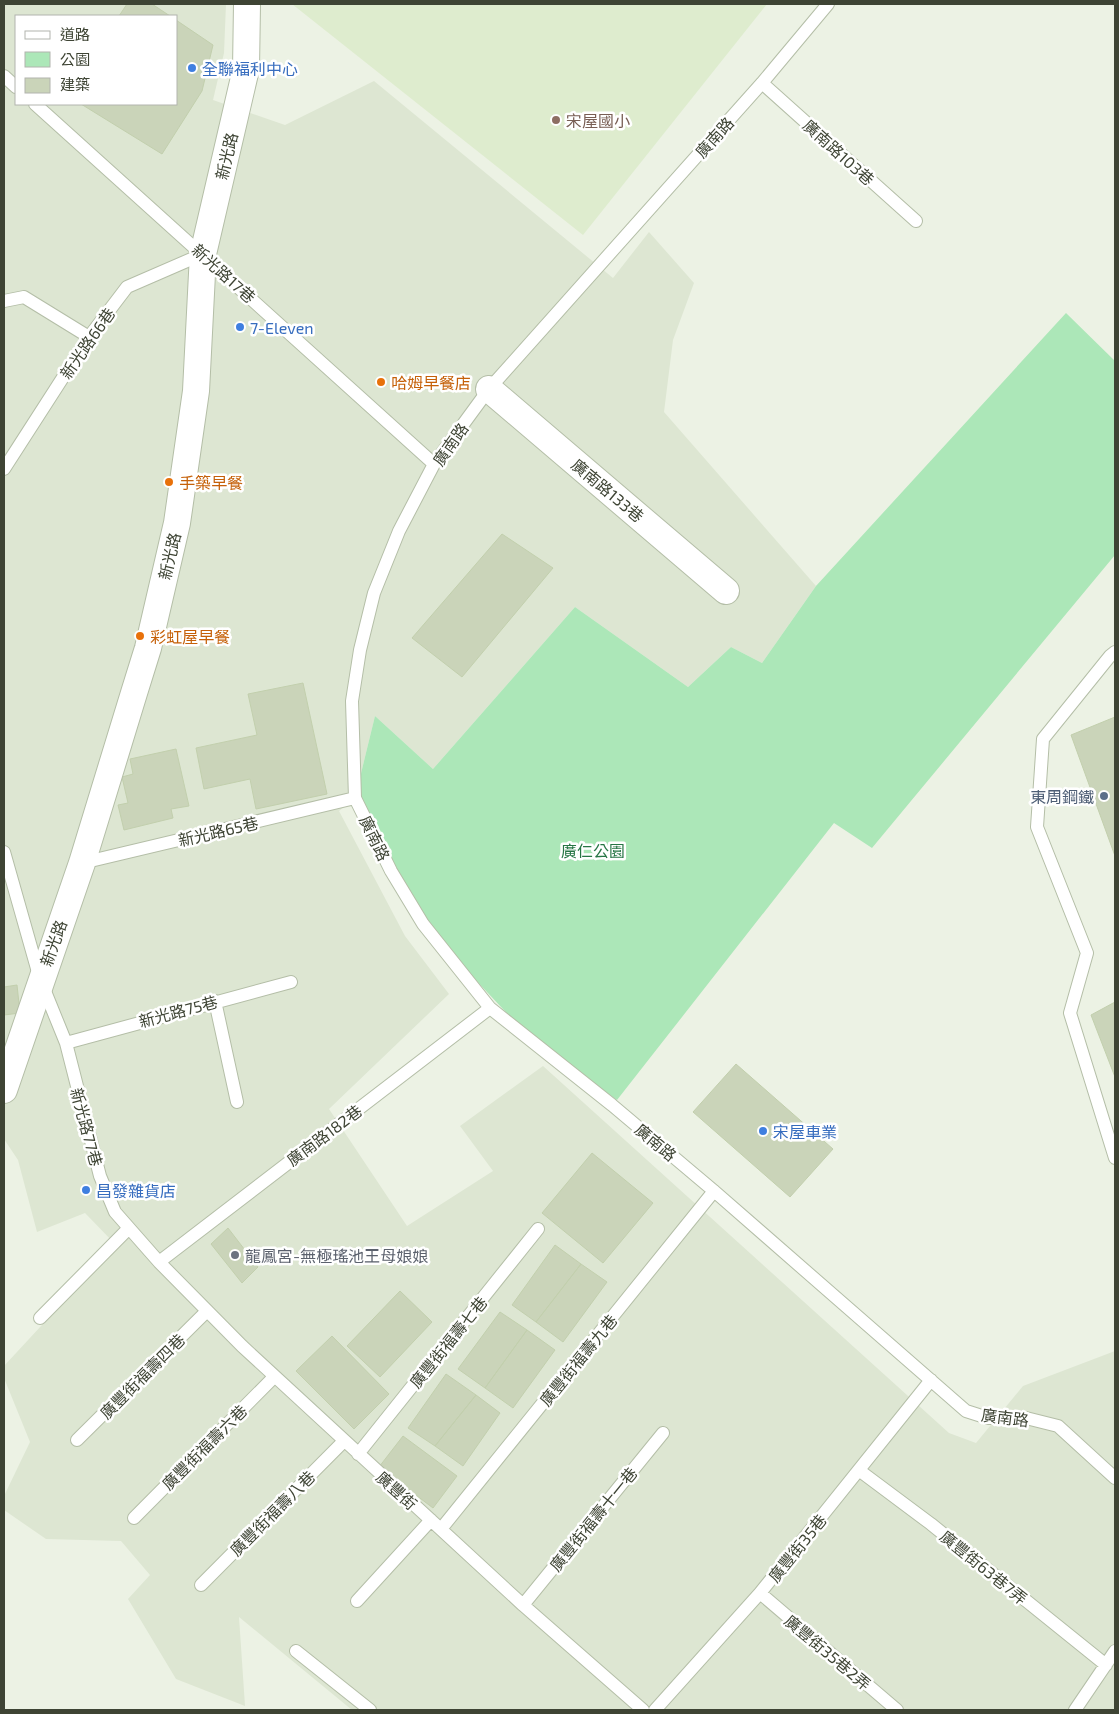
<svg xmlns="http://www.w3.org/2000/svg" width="1119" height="1714" viewBox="0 0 1119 1714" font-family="'Exo 2','Noto Sans TC',sans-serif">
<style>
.residential{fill:#dde6d2;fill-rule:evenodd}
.education{fill:#deecce}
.green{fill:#ace7b8}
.building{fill:#cad4b9;stroke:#c2cfad}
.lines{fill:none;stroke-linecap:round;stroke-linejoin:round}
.service-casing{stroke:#b4bea7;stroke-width:14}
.minor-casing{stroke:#b4bea7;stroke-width:28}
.service{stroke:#fff;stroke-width:12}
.minor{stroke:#fff;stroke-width:26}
.shop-dot{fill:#3f7fe0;stroke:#fff;stroke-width:2}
.education-dot{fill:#8d6e63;stroke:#fff;stroke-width:2}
.food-dot{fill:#e8710a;stroke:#fff;stroke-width:2}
.service-dot{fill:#5c6f8a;stroke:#fff;stroke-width:2}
.worship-dot{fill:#6b7280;stroke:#fff;stroke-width:2}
.labels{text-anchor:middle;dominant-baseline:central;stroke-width:5;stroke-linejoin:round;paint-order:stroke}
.shop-label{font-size:16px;fill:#366cbe;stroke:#fff;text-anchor:start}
.education-label{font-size:16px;fill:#785e54;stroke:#fff;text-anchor:start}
.street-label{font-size:16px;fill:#3e4434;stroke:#fff}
.food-label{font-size:16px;fill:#c56008;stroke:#fff;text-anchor:start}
.service-label{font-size:16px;fill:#4e5e75;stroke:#fff;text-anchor:end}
.park-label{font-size:16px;fill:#277645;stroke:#fff}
.worship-label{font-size:16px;fill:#5b616d;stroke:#fff;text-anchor:start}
</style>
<rect width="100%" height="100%" fill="#ecf2e4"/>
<!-- residential -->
<path class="residential" d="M 4,4 L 226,4 L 224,53 L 213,100 L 285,125 L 374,81 L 613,278 L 649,232 L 694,283 L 673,340 L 664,412 L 816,586 L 762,663 L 731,647 L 688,687 L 575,607 L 433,769 L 375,716 L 355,798 L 339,811 L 405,936 L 449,994 L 329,1109 L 407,1226 L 493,1171 L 460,1126 L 543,1066 L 949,1433 L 976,1443 L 1023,1386 L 1115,1351 L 1115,1710 L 352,1710 L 239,1617 L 245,1706 L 176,1679 L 128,1599 L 150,1575 L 121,1541 L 46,1539 L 4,1510 L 4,1496 L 30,1442 L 4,1378 L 4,1366 L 116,1245 L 85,1213 L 37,1232 L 18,1160 L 4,1139 ZM 16,16 L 176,16 L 176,104 L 16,104 Z"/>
<!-- education -->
<path class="education" d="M 292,4 L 767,4 L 583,235 Z"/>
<!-- green -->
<path class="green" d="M 1066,313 L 1115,361 L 1115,555 L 872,848 L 834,823 L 617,1100 L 535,1043 L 423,924 L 355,798 L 375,716 L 433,769 L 575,607 L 688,687 L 731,647 L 762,663 L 816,586 Z"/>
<!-- building -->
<path class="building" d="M 127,4 L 152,4 L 170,16 L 119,16 Z
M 176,20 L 213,45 L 202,91 L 162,154 L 81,104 L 176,104 Z
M 502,534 L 553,568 L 462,677 L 412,638 Z
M 303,683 L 327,794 L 256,809 L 250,779 L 204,789 L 196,748 L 257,735 L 248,694 Z
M 1115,717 L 1115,856 L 1071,735 Z
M 176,749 L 189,806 L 171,809 L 173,818 L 124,830 L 118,805 L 128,803 L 122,777 L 133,774 L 130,759 Z
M 17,985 L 20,1013 L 4,1015 L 4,987 Z
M 1115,1002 L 1115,1077 L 1091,1015 Z
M 736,1064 L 833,1149 L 790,1197 L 693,1112 Z
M 592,1153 L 653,1203 L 603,1263 L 542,1213 Z
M 228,1228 L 258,1267 L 242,1283 L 211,1244 Z
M 555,1245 L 581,1264 L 536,1322 L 512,1305 Z
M 581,1264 L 607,1282 L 563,1342 L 536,1322 Z
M 400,1291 L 432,1322 L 380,1377 L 347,1346 Z
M 500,1312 L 527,1330 L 485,1388 L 458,1369 Z
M 527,1330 L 555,1350 L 513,1408 L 485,1388 Z
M 332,1336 L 389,1394 L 354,1429 L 296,1371 Z
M 446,1374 L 476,1395 L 435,1446 L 408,1428 Z
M 476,1395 L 500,1413 L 463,1466 L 435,1446 Z
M 403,1436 L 457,1476 L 433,1508 L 379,1467 Z"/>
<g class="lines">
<defs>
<path id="service" d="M 828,4 L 762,83 L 489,389 L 434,464 L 399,531 L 374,593 L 360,650 L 352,701 L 355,798 L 391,871 L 423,924 L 490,1008 L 612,1105 L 714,1191 L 966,1411 L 988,1418 L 1022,1417 L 1058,1426 L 1115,1478
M 4,76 L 16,87
M 762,83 L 916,221
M 35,104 L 434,464
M 4,301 L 24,297 L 89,337
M 4,469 L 89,337 L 127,287 L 203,254
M 1115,652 L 1110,656 L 1043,739 L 1037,827 L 1087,953 L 1070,1013 L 1115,1158
M 4,852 L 40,979 L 66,1043 L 100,1176 L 115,1212 L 159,1262 L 242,1346 L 523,1605 L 643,1710
M 82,863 L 355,798
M 215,1001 L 237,1102
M 66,1043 L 291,982
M 159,1262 L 490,1008
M 40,1318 L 129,1228
M 77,1440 L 207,1311
M 358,1454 L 538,1229
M 860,1471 L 931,1524 L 1106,1665
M 134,1518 L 274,1377
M 441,1529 L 714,1191
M 201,1585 L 344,1441
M 760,1593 L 897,1710
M 357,1601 L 431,1520
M 523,1605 L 663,1433
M 296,1651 L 370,1710
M 655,1710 L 760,1593 L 931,1380
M 1075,1710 L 1115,1651"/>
<path id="minor" d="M 489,389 L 726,591
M 4,1090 L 82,863 L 134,693 L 148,648 L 177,523 L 196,391 L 203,254 L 246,69 L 247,4"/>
</defs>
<!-- service casing -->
<use href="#service" class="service-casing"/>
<!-- minor casing -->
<use href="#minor" class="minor-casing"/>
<!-- service -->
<use href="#service" class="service"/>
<!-- minor -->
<use href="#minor" class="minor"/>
</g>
<!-- markers -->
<g class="shop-dot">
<circle cx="192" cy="68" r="5"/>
<circle cx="240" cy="327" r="5"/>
<circle cx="763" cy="1131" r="5"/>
<circle cx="86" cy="1190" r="5"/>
</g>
<circle class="education-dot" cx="556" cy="120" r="5"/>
<g class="food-dot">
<circle cx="381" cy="382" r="5"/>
<circle cx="169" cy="482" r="5"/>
<circle cx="140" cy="636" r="5"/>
</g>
<circle class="service-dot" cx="1104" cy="796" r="5"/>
<circle class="worship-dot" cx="235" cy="1255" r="5"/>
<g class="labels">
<!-- shop labels -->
<g class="shop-label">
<text x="202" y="68">全聯福利中心</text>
<text x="250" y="327">7-Eleven</text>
<text x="773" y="1131">宋屋車業</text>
<text x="96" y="1190">昌發雜貨店</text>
</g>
<!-- education labels -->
<g class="education-label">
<text x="566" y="120">宋屋國小</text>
</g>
<!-- street labels -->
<g class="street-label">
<text transform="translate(714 137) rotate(-48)">廣南路</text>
<text transform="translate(839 152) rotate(42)">廣南路103巷</text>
<text transform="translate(226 156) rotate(-77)">新光路</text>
<text transform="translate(224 273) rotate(42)">新光路17巷</text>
<text transform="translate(87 343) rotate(-55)">新光路66巷</text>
<text transform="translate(450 444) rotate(-55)">廣南路</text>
<text transform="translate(608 490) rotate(40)">廣南路133巷</text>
<text transform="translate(169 556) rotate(-77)">新光路</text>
<text transform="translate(218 831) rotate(-13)">新光路65巷</text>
<text transform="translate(375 838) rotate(64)">廣南路</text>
<text transform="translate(53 943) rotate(-70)">新光路</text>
<text transform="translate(178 1011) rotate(-15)">新光路75巷</text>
<text transform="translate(87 1127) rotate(75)">新光路77巷</text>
<text transform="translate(324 1135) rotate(-37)">廣南路182巷</text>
<text transform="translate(656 1142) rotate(40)">廣南路</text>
<text transform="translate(448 1342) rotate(-51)">廣豐街福壽七巷</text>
<text transform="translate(578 1360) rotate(-51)">廣豐街福壽九巷</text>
<text transform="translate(142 1376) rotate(-45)">廣豐街福壽四巷</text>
<text transform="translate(1005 1417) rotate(7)">廣南路</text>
<text transform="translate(204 1447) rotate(-45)">廣豐街福壽六巷</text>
<text transform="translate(397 1490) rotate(42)">廣豐街</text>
<text transform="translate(272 1513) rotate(-45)">廣豐街福壽八巷</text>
<text transform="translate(593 1519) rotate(-51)">廣豐街福壽十一巷</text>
<text transform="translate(797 1548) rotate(-51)">廣豐街35巷</text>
<text transform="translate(984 1567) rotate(39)">廣豐街63巷7弄</text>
<text transform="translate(828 1652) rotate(40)">廣豐街35巷2弄</text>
</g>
<!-- food labels -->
<g class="food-label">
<text x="391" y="382">哈姆早餐店</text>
<text x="179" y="482">手築早餐</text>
<text x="150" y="636">彩虹屋早餐</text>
</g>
<!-- service labels -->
<g class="service-label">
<text x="1094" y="796">東周鋼鐵</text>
</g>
<!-- park labels -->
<g class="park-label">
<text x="593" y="850">廣仁公園</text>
</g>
<!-- worship labels -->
<g class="worship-label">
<text x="245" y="1255">龍鳳宮-無極瑤池王母娘娘</text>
</g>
</g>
<!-- border -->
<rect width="1119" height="1714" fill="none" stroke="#3e4434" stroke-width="10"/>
<!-- legend -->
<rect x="15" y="15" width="162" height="90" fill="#ffffff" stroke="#b2b4ae"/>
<rect x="25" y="31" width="25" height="8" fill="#ffffff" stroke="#b2b4ae"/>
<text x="60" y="40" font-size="15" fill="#3e4434">道路</text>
<rect x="25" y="52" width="25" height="15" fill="#ace7b8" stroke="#b2b4ae"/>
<text x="60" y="65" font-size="15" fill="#3e4434">公園</text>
<rect x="25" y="78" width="25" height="15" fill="#cad4b9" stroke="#b2b4ae"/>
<text x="60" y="90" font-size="15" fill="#3e4434">建築</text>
</svg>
